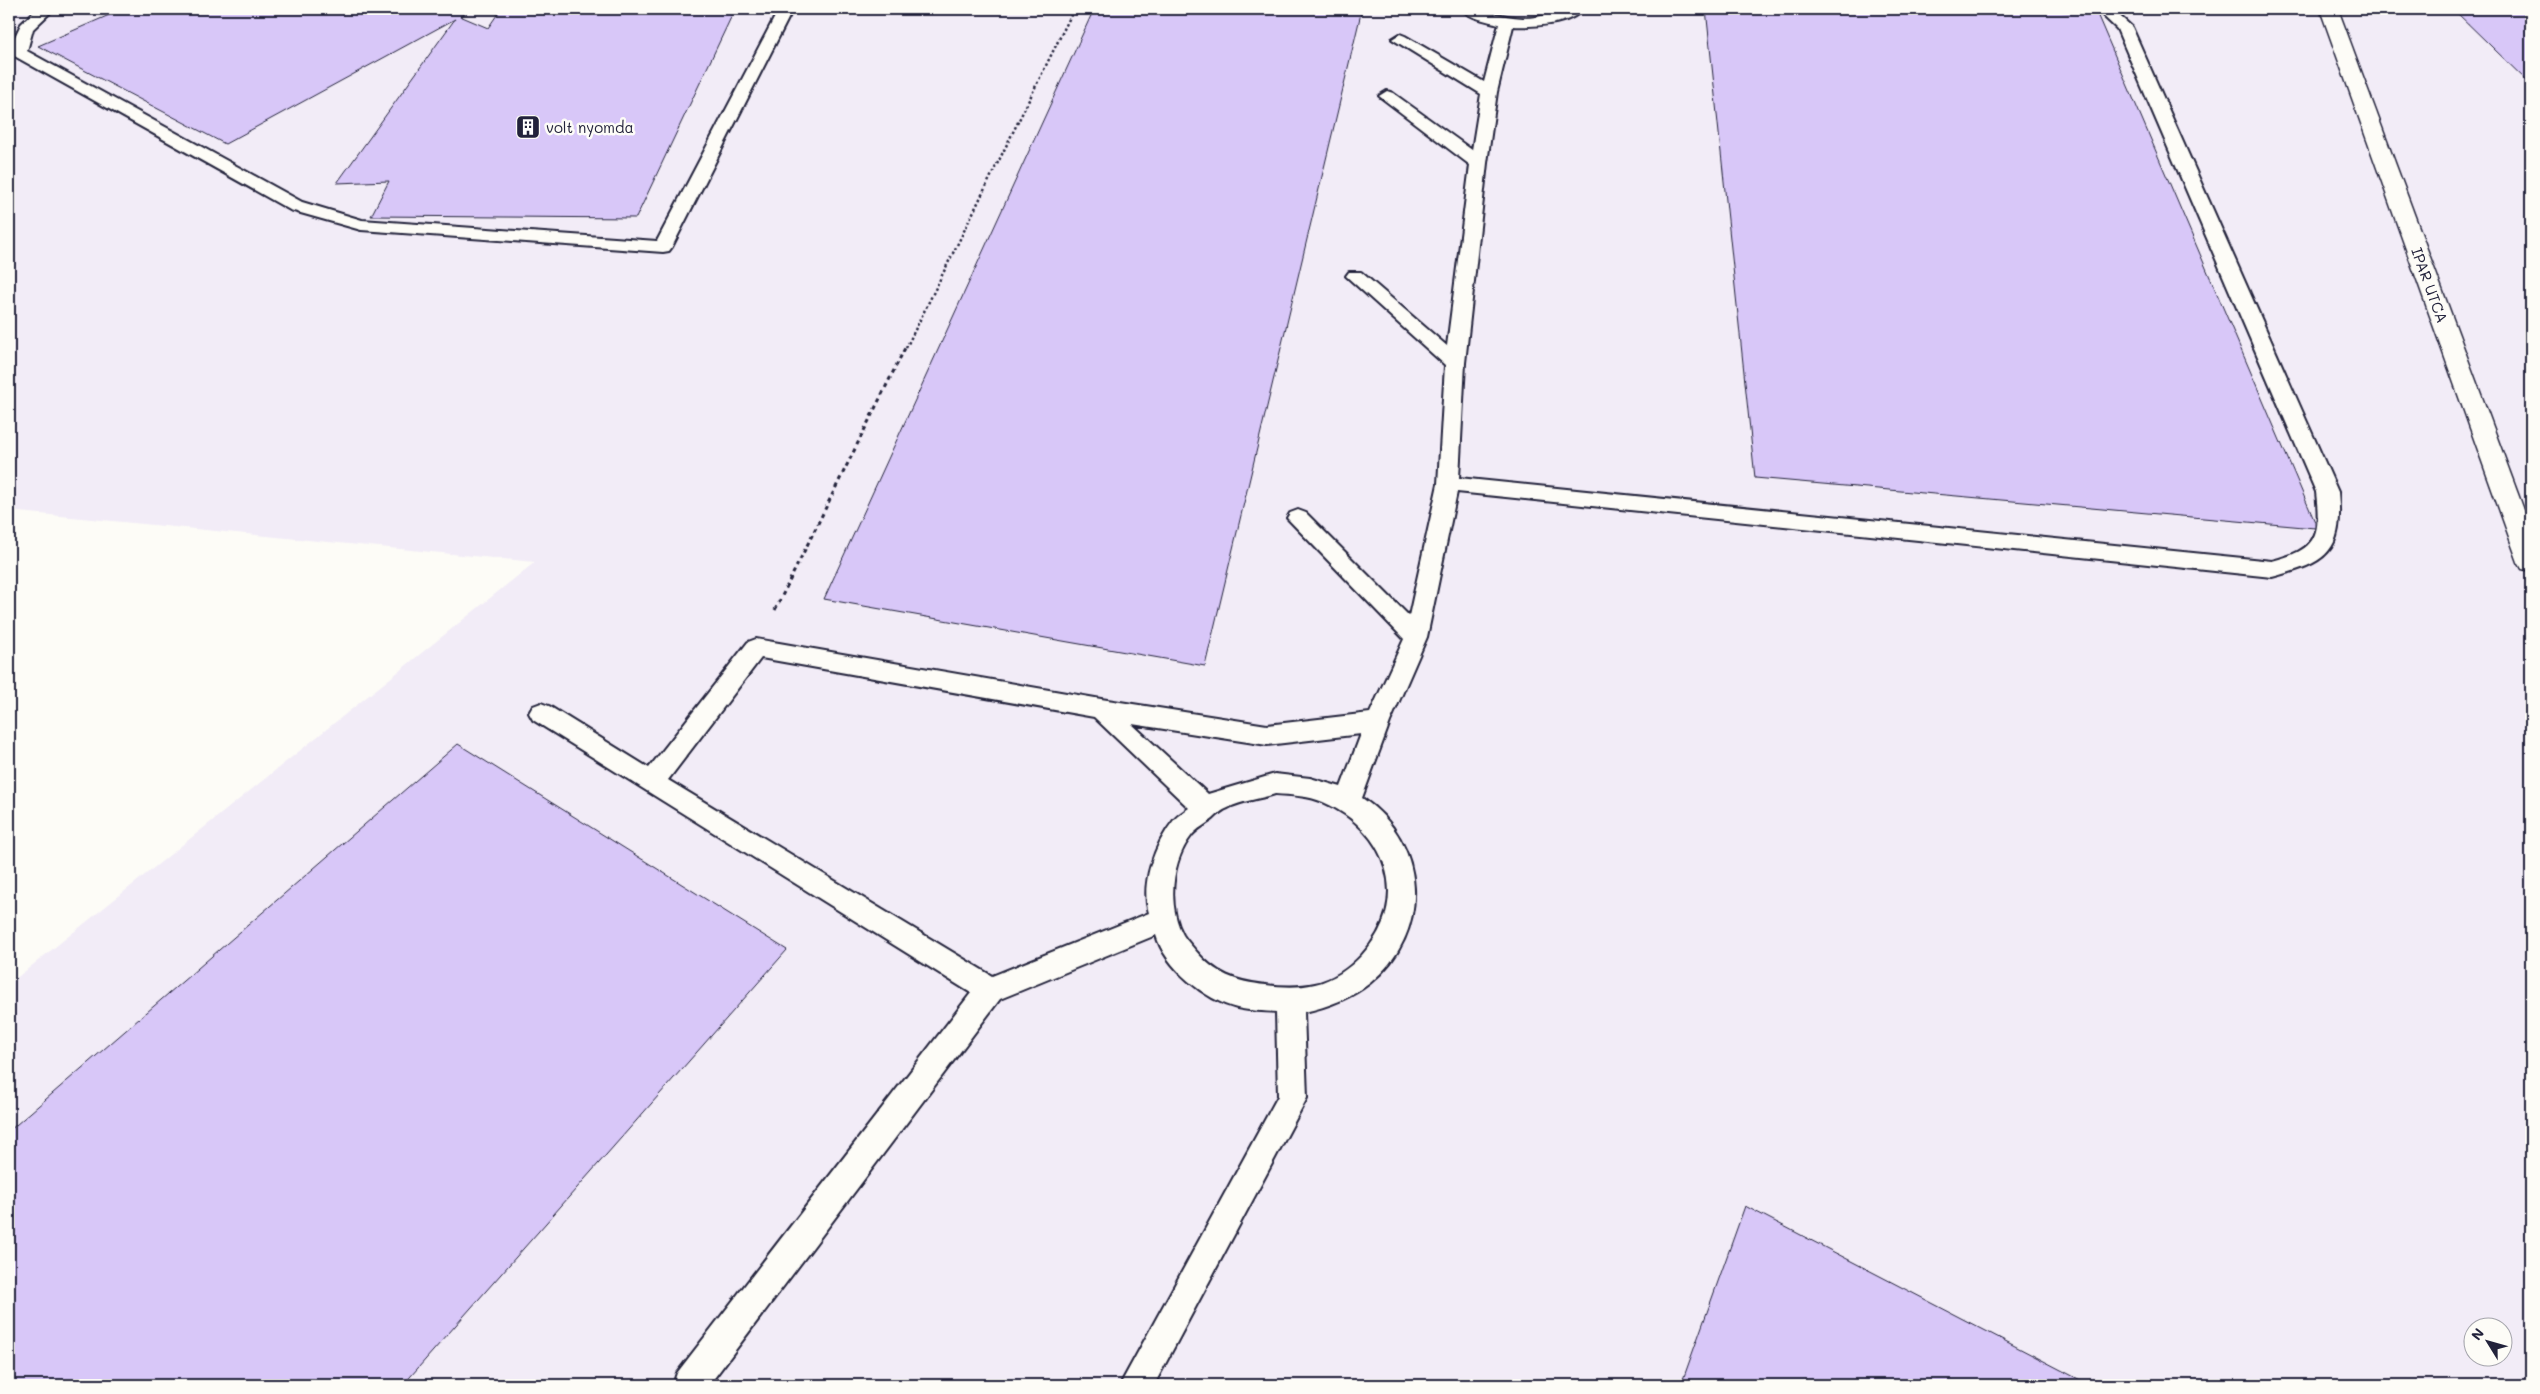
<svg xmlns="http://www.w3.org/2000/svg" width="2540" height="1394" viewBox="0 0 2540 1394" font-family="Mali,sans-serif">
<style>
.built{fill:#f2ecf7;fill-rule:evenodd}
.building{fill:#d8c7f8;stroke:#22223b}
.lines{fill:none;stroke-linecap:round;stroke-linejoin:round}
.service-casing{stroke:#22223b;stroke-width:4}
.minor-casing{stroke:#22223b;stroke-width:3}
.path-far1{stroke:#22223b;stroke-width:2.5;stroke-dasharray:2.5 2.5;stroke-linecap:butt}
.path{stroke:#22223b;stroke-width:3;stroke-dasharray:4 4;stroke-linecap:butt}
.service{fill:#fdfcf7;fill-rule:evenodd}
.minor{fill:#fdfcf7;fill-rule:evenodd}
.labels{text-anchor:middle;dominant-baseline:central;stroke-width:5;stroke-linejoin:round;paint-order:stroke}
.far-poi-label{font-size:15px;fill:#22223b;stroke:#fdfcf7;text-anchor:start}
.far-street-label{font-size:15px;fill:#22223b;stroke:#fdfcf7}
</style>
<rect width="100%" height="100%" fill="#fdfcf7"/>
<filter id="ink" filterUnits="userSpaceOnUse"><feTurbulence type="fractalNoise" baseFrequency=".02" numOctaves="2"/><feDisplacementMap in="SourceGraphic" scale="10" xChannelSelector="R" yChannelSelector="G"/><feConvolveMatrix kernelMatrix="1 2 1 2 8 2 1 2 1" color-interpolation-filters="sRGB"/></filter>
<g filter="url(#ink)">
<!-- built -->
<path class="built" d="M 9,9 L 2531,9 L 2531,1385 L 9,1385 L 9,984 L 535,562 L 9,511 ZM 2472,1326 L 2502,1326 L 2502,1356 L 2472,1356 Z"/>
<!-- building -->
<path class="building" d="M 123,9 L 474,9 L 460,16 L 488,28 L 501,9 L 735,9 L 636,218 L 371,216 L 389,181 L 337,183 L 455,19 L 225,144 L 38,46 Z
M 1094,9 L 1362,9 L 1205,666 L 824,599 Z
M 1706,9 L 2024,9 L 2097,14 L 2315,522 L 2315,528 L 1755,478 Z
M 2453,9 L 2531,9 L 2531,85 Z
M 458,744 L 787,950 L 403,1385 L 9,1385 L 9,1131 Z
M 1745,1206 L 2090,1385 L 1681,1385 Z"/>
<g class="lines">
<defs>
<path id="service" d="M 37,9 L 54,9 L 33,29 L 27,51 L 302,202 L 362,220 L 657,241 L 779,9 L 793,9 L 672,247 L 669,251 L 663,252 L 361,230 L 290,210 L 9,53 L 9,42 L 12,43 L 21,24 Z
M 1462,9 C 1484,9 1501,17 1523,18 C 1544,18 1563,8 1583,9 C 1571,25 1532,27 1513,26 L 1497,92 L 1487,163 L 1465,363 L 1459,478 L 2272,561 C 2317,549 2321,537 2316,492 L 2117,29 L 2096,9 L 2112,9 L 2132,27 L 2338,492 C 2344,553 2326,563 2272,577 L 1457,492 L 1427,637 L 1390,722 L 1362,798 C 1428,842 1432,933 1370,983 C 1351,998 1328,1007 1304,1012 L 1307,1098 L 1154,1385 L 1120,1385 L 1278,1096 L 1276,1012 C 1264,1011 1250,1011 1237,1008 C 1205,1000 1165,967 1156,935 L 1000,999 L 709,1385 L 673,1385 L 677,1373 L 971,993 L 533,720 L 529,713 L 533,706 L 541,703 L 549,706 L 649,768 L 748,642 L 756,639 L 1101,699 L 1267,725 L 1370,713 L 1404,639 L 1287,518 L 1290,513 L 1298,510 L 1306,513 L 1409,616 L 1438,484 L 1445,365 L 1346,276 L 1349,272 L 1361,272 L 1447,346 L 1470,165 L 1379,96 L 1387,91 L 1393,93 L 1472,150 L 1481,94 L 1392,39 L 1400,34 L 1405,36 L 1484,82 L 1499,24 C 1488,21 1468,18 1462,9 ZM 761,658 L 1094,717 L 1189,808 C 1184,812 1178,815 1174,820 C 1155,844 1140,883 1149,913 L 992,976 L 668,780 ZM 1132,724 L 1267,745 L 1361,734 L 1341,787 L 1310,778 L 1275,774 L 1208,794 ZM 1275,794 C 1291,795 1309,796 1323,802 C 1387,830 1413,900 1362,955 C 1350,968 1333,980 1315,984 C 1298,988 1283,987 1266,985 C 1236,982 1215,974 1195,950 C 1191,945 1186,940 1183,935 C 1167,906 1171,861 1192,835 C 1197,829 1206,824 1213,819 C 1217,815 1222,810 1228,808 C 1241,801 1260,799 1275,794 Z"/>
<path id="minor" d="M 2320,9 L 2338,9 L 2531,529 L 2531,571 L 2522,569 L 2518,562 Z"/>
</defs>
<!-- service casing -->
<use href="#service" class="service-casing"/>
<!-- minor casing -->
<use href="#minor" class="minor-casing"/>
<!-- path-far1 -->
<path class="path-far1" d="M 906,348 L 1074,9"/>
<!-- path -->
<path class="path" d="M 775,610 L 906,346"/>
<!-- service -->
<use href="#service" class="service"/>
<!-- minor -->
<use href="#minor" class="minor"/>
</g>
</g>
<!-- icons -->
<defs>
<symbol id="building-square" viewBox="-11 -11 22 22"><rect x="-9" y="-9" width="18" height="18" rx="4" fill="#22223b" stroke="#fdfcf7"/><path d="M-4-6H4V6H1V3H-1V6H-4ZM-2.5-4.3h1.7v1.8h-1.7ZM.8-4.3h1.7v1.8H.8ZM-2.5-1h1.7V.8h-1.7ZM.8-1h1.7V.8H.8Z" fill="#fff"/></symbol>
</defs>
<g fill-rule="evenodd">
<use href="#building-square" x="514" y="113" width="28" height="28"/>
</g>
<g class="labels">
<!-- far-poi labels -->
<g class="far-poi-label">
<text x="546" y="127">volt nyomda</text>
</g>
<!-- far-street labels -->
<g class="far-street-label">
<text transform="translate(2430 285) rotate(70)">IPAR UTCA</text>
</g>
</g>
<!-- margin -->
<rect width="2540" height="1394" fill="none" stroke="#fdfcf7" stroke-width="30"/>
<rect x="15" y="15" width="2510" height="1364" fill="none" stroke="#22223b" stroke-width="2" filter="url(#ink)"/>
<!-- north arrow -->
<g transform="translate(2488 1342) rotate(307)"><circle r="24" fill="#fdfcf7" stroke="#a5a5ac"/>
<path d="M0-4L9 19L0 12L-9 19Z" fill="#22223b"/>
<text y="-8" font-size="14" font-weight="bold" text-anchor="middle" fill="#22223b">N</text>
</g>
</svg>
